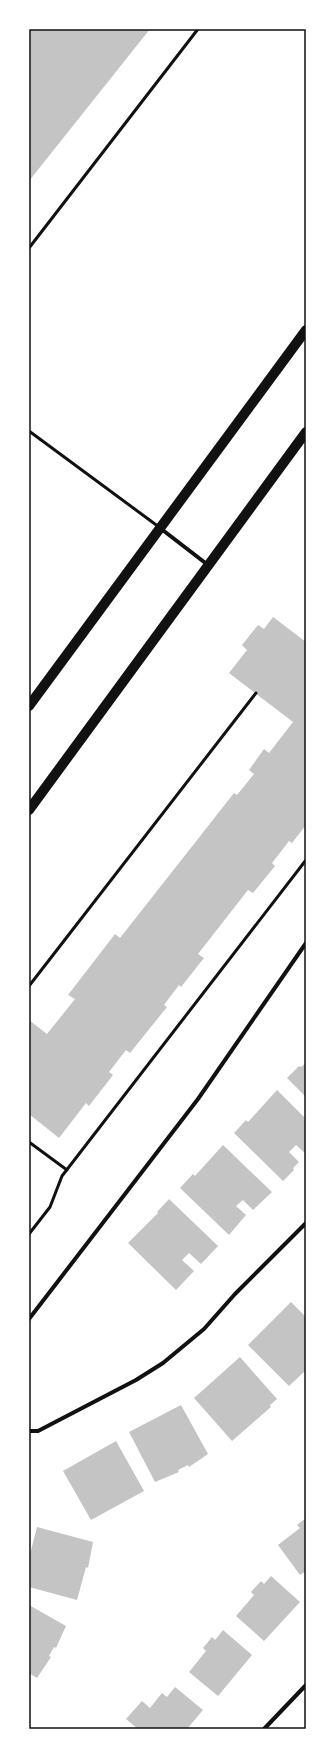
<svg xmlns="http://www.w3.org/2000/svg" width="335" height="1758" viewBox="0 0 335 1758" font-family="Bitter,serif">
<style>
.building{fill:#c4c4c4}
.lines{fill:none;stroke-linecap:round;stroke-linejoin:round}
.service{stroke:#111;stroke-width:3}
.minor{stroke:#111;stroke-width:4}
.primary{stroke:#111;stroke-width:10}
.neatline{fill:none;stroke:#111;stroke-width:1.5}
</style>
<rect width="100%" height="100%" fill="#fff"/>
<!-- building -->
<path class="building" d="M 29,29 L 150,29 L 29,181 Z
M 273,617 L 306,642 L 306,825 L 292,843 L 289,841 L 272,863 L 275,866 L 253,893 L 248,890 L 198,954 L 204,958 L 181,987 L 179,985 L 164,1005 L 167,1007 L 130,1053 L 126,1050 L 109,1072 L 113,1075 L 89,1106 L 86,1103 L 59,1138 L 29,1114 L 29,1020 L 47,1034 L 75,999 L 68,995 L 115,934 L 120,938 L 234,793 L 237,795 L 254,774 L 249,770 L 264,749 L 269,753 L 293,722 L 229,673 L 247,650 L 242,645 L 258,625 L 264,629 Z
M 306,1063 L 306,1097 L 287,1078 L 299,1066 L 301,1067 Z
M 277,1090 L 306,1119 L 306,1154 L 296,1145 L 289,1152 L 299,1162 L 293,1168 L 294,1170 L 283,1181 L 234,1133 L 246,1120 L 248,1122 Z
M 223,1145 L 272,1192 L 253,1210 L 243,1200 L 236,1206 L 246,1215 L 229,1235 L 180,1188 L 193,1174 L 195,1176 Z
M 169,1199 L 218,1246 L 201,1264 L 189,1253 L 182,1260 L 194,1271 L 176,1290 L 128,1243 L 158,1213 L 157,1212 Z
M 291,1302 L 306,1317 L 306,1370 L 289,1386 L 248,1345 Z
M 240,1357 L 277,1399 L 270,1405 L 271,1407 L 232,1441 L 194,1398 Z
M 181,1405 L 208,1454 L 189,1467 L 188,1465 L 178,1470 L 179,1472 L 155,1482 L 129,1432 Z
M 116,1441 L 144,1491 L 91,1520 L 63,1471 Z
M 306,1518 L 306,1571 L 300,1575 L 278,1545 L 300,1528 L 297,1525 Z
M 37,1527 L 93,1542 L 88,1568 L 86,1567 L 77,1600 L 29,1587 L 29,1558 Z
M 271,1576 L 300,1602 L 264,1641 L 236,1616 L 254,1595 L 251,1592 L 261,1581 L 264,1584 Z
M 29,1605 L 66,1626 L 56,1648 L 54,1647 L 49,1656 L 51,1657 L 37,1678 L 29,1673 Z
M 223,1630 L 252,1655 L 218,1696 L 189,1672 L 206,1651 L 203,1648 L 212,1637 L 215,1640 Z
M 175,1687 L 203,1710 L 187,1729 L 138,1729 L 126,1719 L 142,1701 L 150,1708 L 162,1693 L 167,1697 Z"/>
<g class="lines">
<!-- service -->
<path class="service" d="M 29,248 L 198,29
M 29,431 L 159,527
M 29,986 L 256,693
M 29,1142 L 67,1170
M 29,1234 L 50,1207 L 62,1176 L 306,860"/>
<!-- minor -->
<path class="minor" d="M 160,528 L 208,565
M 29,1319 L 198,1099 L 306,943
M 29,1431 L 38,1431 L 136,1380 L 163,1363 L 204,1329 L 235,1294 L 306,1223
M 264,1729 L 306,1685"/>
<!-- primary -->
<path class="primary" d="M 29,706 L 306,330
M 29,810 L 306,432"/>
</g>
<!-- border -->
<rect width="335" height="1758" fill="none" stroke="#ffffff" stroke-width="60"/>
<rect x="30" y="30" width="275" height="1698" class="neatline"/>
</svg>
